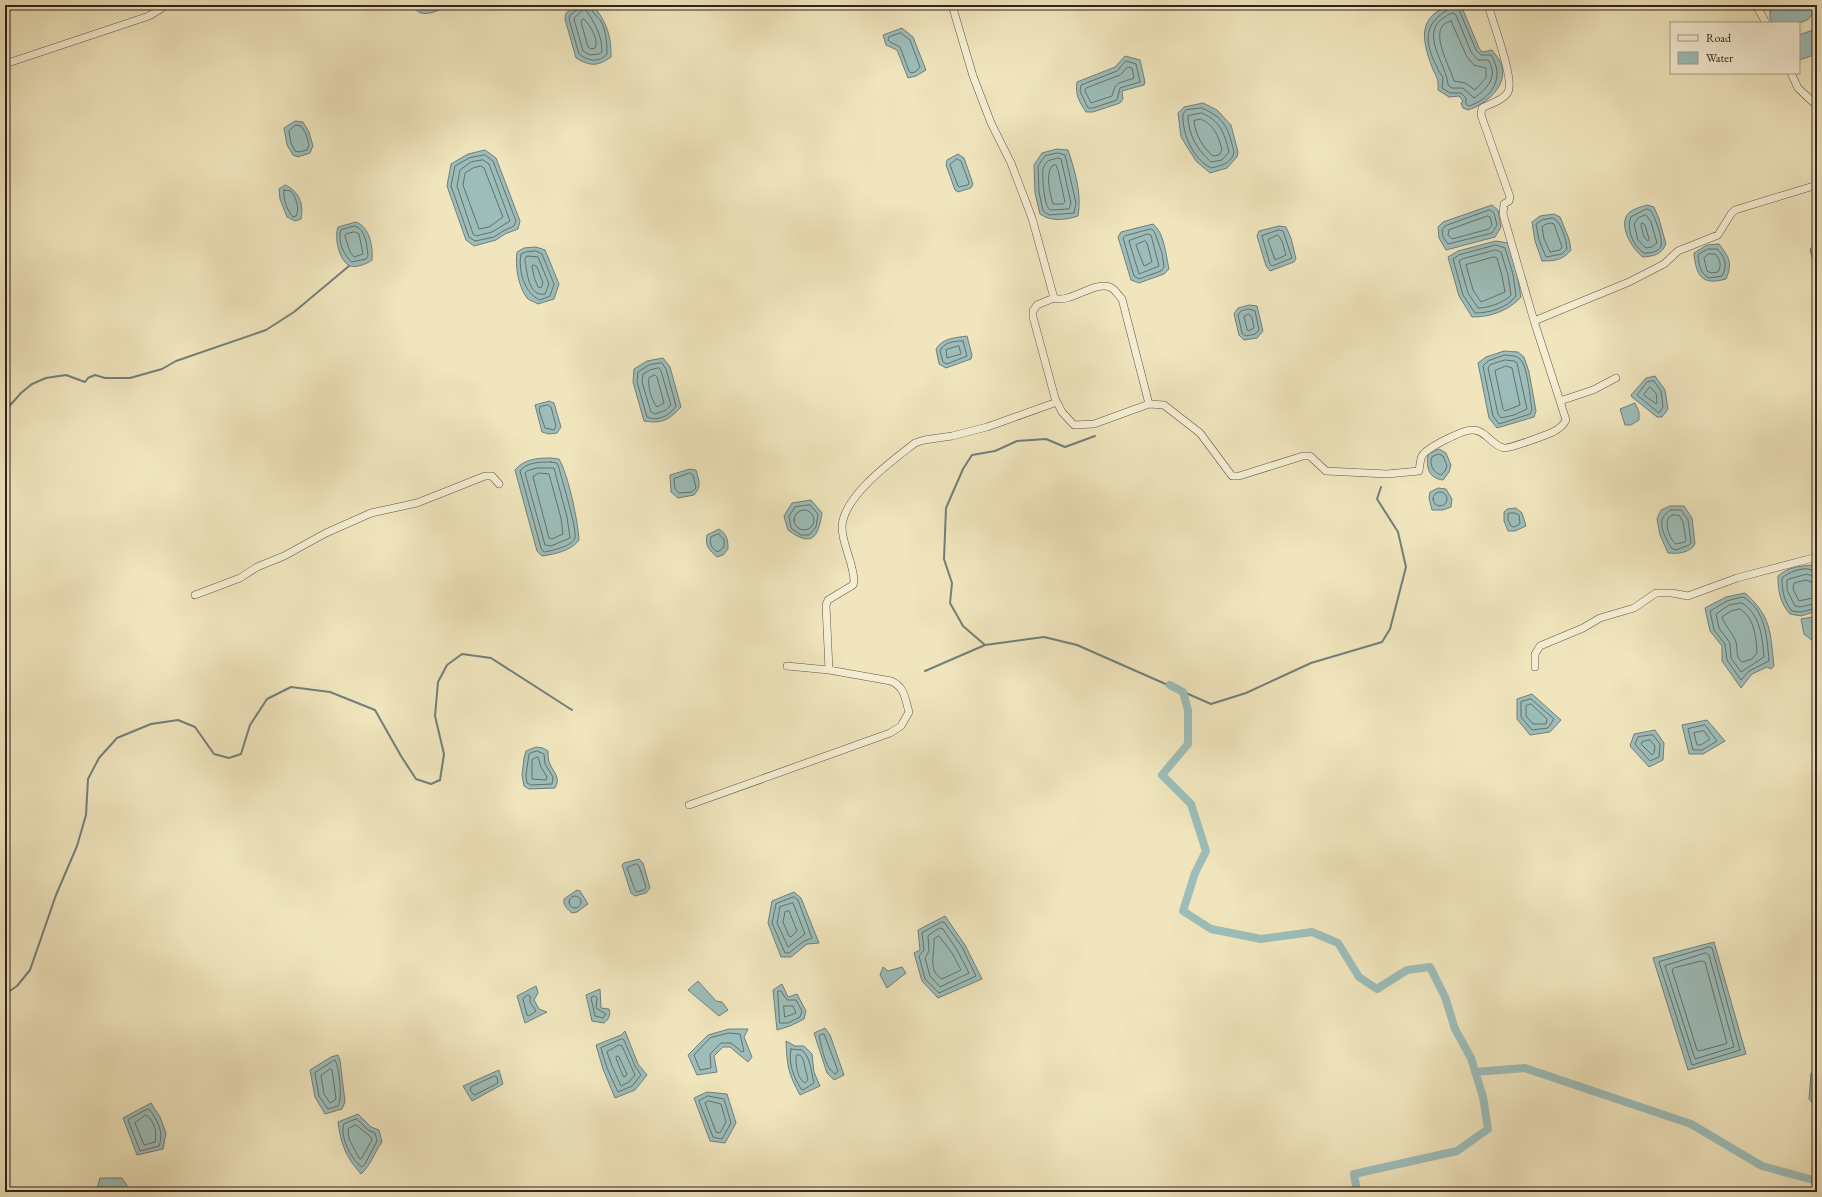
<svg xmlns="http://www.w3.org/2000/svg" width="1822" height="1197" viewBox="0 0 1822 1197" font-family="'EB Garamond',serif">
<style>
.water{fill:#9cbdb9;stroke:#717f7b}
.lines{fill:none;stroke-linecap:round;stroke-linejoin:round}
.shore{stroke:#66706b;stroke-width:1}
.stream{stroke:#717f7b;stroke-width:2}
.canal{stroke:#9cbdb9;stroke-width:8}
.minor-casing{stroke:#615345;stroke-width:8}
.minor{stroke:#f5eed4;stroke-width:7}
</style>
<rect width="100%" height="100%" fill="#f0e5bd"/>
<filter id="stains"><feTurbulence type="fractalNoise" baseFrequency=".005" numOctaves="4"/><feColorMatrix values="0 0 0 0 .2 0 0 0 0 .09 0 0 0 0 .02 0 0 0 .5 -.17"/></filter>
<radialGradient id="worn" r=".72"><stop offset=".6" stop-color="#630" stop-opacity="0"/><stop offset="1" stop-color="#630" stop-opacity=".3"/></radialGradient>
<!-- water -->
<path class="water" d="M 414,5 L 446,5 C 439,12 417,20 414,5 Z
M 593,5 C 607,23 611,35 611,57 C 597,67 590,66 576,58 L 565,19 L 566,13 L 576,6 Z
M 1452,5 L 1459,5 L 1463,10 L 1479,48 L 1482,52 L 1492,50 C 1495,54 1499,59 1501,63 C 1509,85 1487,104 1468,110 L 1463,108 L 1461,103 L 1463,101 L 1459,96 L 1449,97 L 1438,90 C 1439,78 1436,77 1432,67 C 1421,38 1418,15 1452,5 Z
M 1782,5 L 1813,5 C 1816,28 1787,23 1772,23 L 1770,18 L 1770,10 Z
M 902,28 L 913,37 L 926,70 L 916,76 L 908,78 L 897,50 L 886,45 L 883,35 Z
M 1816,29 L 1817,54 L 1799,60 L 1799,35 Z
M 1125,56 L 1140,60 L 1145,82 L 1144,85 L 1122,91 L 1123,99 L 1120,103 L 1093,112 L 1086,112 C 1079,101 1075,95 1077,82 L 1115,67 Z
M 1203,103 L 1217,110 L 1231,125 L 1238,152 L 1237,157 L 1227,168 L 1210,173 L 1196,161 L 1181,137 L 1178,113 L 1184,107 Z
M 295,121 L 303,122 L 309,132 L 313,146 L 310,153 L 298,157 L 293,155 L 287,145 L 284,128 Z
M 1057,149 L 1068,150 C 1075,171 1082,194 1078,216 C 1065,220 1051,222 1040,214 L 1035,193 L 1034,165 L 1042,153 Z
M 485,150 L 496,158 L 520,221 L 518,229 L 505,234 L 496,240 L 474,246 L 466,240 L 447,186 L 451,164 L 468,154 Z
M 958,154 L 964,158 L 973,184 L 971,188 L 958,192 L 955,190 L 946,165 L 947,160 Z
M 285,185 C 299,191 304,204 301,219 L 295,221 L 287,217 L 280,199 L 279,189 Z
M 1492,205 L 1498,210 L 1501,227 L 1495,237 L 1446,250 L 1439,238 L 1438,227 L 1443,222 Z
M 1647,205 L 1654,207 L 1659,219 L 1666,244 C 1661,255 1654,256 1643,257 C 1633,250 1619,228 1627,215 C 1631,209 1641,207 1647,205 Z
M 1554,214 L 1560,217 L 1569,239 L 1571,250 C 1563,260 1555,261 1542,261 L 1535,241 L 1532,222 L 1540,216 Z
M 356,222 C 370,227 373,247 372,260 C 367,264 354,269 348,265 C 339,259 334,237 338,227 Z
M 1153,224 C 1164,232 1166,255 1169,269 L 1164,274 L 1139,283 L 1131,280 L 1118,237 L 1121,232 Z
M 1279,226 L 1286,227 L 1291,238 L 1296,259 L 1294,262 L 1270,271 L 1266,266 L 1257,236 L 1259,231 Z
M 1496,241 L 1508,243 L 1517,273 L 1521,297 C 1508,311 1491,317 1472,317 L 1459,296 L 1448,257 L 1458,251 Z
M 1719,244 C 1729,257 1733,263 1726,279 C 1701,286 1696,275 1694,253 L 1707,245 Z
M 1815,245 L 1817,245 L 1817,270 L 1814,266 L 1810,249 Z
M 536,247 L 545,250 L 559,284 L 554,299 L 538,304 C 535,302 530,301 527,298 C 518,286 515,266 517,252 L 524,248 Z
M 1249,305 L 1257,306 L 1263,331 L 1257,338 L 1244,340 L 1239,335 L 1234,314 L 1238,308 Z
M 967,336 L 972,355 L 971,359 L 946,368 L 939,364 L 936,349 C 943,338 954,338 967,336 Z
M 1504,351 L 1518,352 L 1524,357 L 1529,372 L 1536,411 L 1534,417 L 1497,428 L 1489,418 L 1478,363 L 1486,357 Z
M 663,358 L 670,367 L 681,407 C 669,420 662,424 644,421 L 633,382 L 634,369 L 647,361 Z
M 1655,376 L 1665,390 L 1668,409 L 1662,417 L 1657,417 L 1632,397 L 1631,395 L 1646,378 Z
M 549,401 L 554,403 L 561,427 L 557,433 L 549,434 L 542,432 L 535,405 Z
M 1635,403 L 1639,412 L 1639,420 L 1631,425 L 1625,425 L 1620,409 Z
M 1439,449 L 1446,453 L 1451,465 L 1449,472 L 1443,480 C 1428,478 1426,467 1428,454 Z
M 551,458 L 559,459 C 568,474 578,521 579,540 C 571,551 555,554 542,556 L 537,551 L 515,470 C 524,459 537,458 551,458 Z
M 690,469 L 696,470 C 699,481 702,486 694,495 L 678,498 L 671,492 L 670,475 Z
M 1438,488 L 1446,489 L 1452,499 L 1451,507 L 1443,510 L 1432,510 L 1429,498 L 1430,492 Z
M 811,500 L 822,513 C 818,539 811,547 788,530 L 784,516 L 792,503 Z
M 1670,506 L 1684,506 L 1692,518 L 1695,544 C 1690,553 1678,554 1668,553 L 1660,535 L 1657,519 L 1661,510 Z
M 1516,508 L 1522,513 L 1526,526 L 1515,531 L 1508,531 L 1504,521 L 1504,512 L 1507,509 Z
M 719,529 C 727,534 728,540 728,549 L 723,555 L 717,557 C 709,550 705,546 707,535 Z
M 1813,565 L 1817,571 L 1817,611 L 1801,616 L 1790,614 C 1780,603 1778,591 1778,576 C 1788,567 1800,566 1813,565 Z
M 1745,593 C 1772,617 1770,632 1774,666 L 1771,669 L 1767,667 L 1752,674 L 1741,688 L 1722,661 L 1722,646 L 1710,631 L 1705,608 L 1726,597 Z
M 1817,616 L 1817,649 L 1814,642 L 1804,634 L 1801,619 Z
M 1532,694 L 1561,720 L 1550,732 L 1530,735 L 1517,719 L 1517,699 Z
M 1707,720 L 1725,741 L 1703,754 L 1689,754 L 1682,725 Z
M 1655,730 L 1664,743 L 1663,760 L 1649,767 L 1630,746 L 1634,734 Z
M 536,747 L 543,748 L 548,751 C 548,755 548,761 550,764 C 554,773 561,778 555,788 L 529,789 L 524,786 L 522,775 L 524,758 L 526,751 Z
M 639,859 L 643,863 L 650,888 L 646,893 L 635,896 L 631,893 L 622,865 L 624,863 Z
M 577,890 L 580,891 L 588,904 L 577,912 L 572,913 C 567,909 563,905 564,899 Z
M 794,892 L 801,898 L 819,943 L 807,944 L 791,957 L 781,957 L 768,923 L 772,901 Z
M 945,916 L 965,945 L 982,979 L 938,998 L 922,981 L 914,953 L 920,950 L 918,930 Z
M 1714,942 L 1746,1054 L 1688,1070 L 1653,958 Z
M 883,967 L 888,971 L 902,967 L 906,973 L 887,988 L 880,975 Z
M 698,981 L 716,1001 L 722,1002 L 728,1010 L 719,1016 L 688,990 Z
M 782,984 L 788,997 L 797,994 L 806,1011 L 804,1019 L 790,1026 L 777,1030 L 773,990 Z
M 536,986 L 538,993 L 534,1000 L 539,1009 L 547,1012 L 525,1023 L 517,996 Z
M 600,989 L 601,1008 L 609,1009 C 611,1015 609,1019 604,1023 L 592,1021 L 586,995 Z
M 825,1028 L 830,1035 L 844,1075 L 834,1080 L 827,1073 L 814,1033 Z
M 729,1029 L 748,1029 L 744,1037 L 752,1057 L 748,1062 L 730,1047 L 723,1047 L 714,1056 L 717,1072 L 697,1075 L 688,1055 L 708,1035 Z
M 625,1031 L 638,1064 L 647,1075 L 635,1090 L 615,1098 L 603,1069 L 596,1045 L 621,1035 Z
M 786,1041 L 795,1046 L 804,1046 L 812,1054 L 814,1072 L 820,1086 L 800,1095 C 788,1073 787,1066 786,1041 Z
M 338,1055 L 340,1060 L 345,1102 L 342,1109 L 325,1114 L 315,1097 L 310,1070 L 331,1057 Z
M 499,1070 L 503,1084 L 472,1101 L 463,1086 Z
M 1817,1071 L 1817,1108 L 1809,1099 L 1811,1073 Z
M 707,1092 L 727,1094 L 736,1123 L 725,1143 L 710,1141 L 694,1098 Z
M 151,1103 L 160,1117 L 166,1133 L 163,1149 L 137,1155 L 123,1118 Z
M 358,1114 L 371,1127 L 379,1130 L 382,1142 C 374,1153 371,1165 361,1174 C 346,1157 341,1145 338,1122 Z
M 100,1178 L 122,1178 L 131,1192 L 96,1192 Z"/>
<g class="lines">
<!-- shore -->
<path class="shore" d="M 579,5 L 578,9 L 570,15 L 569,19 L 579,54 C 588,61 599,63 607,54 C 607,43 606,31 601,21 C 597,16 591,12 590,5
M 1450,5 L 1449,9 C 1423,24 1424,42 1437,67 C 1438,71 1442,75 1443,78 C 1443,81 1442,85 1442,88 L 1450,93 L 1461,93 L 1466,98 L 1466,104 L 1469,106 C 1493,98 1505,77 1491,55 L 1481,55 L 1476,50 L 1457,5
M 583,10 L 586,10 C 595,24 602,35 602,52 L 599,54 L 590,55 L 583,51 L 574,19 Z
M 1453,13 L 1456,15 L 1471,52 L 1478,60 L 1488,60 C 1499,76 1487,89 1474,98 L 1463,88 L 1452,88 L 1448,85 C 1447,65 1418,32 1445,17 C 1447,15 1450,14 1453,13 Z
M 583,19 L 585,20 C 591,27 599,40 595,48 L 591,49 L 588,47 L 581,22 Z
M 1451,21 L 1467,57 L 1474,65 L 1486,68 L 1486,78 L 1475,90 L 1465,83 L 1454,81 C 1451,68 1425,26 1451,21 Z
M 901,33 L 910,40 L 920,67 L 915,72 L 911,73 L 909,71 L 900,47 L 890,42 L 888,40 L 889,37 Z
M 1126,61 L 1136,64 L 1140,82 L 1120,88 L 1117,100 L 1093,108 L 1088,108 L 1080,91 L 1081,85 L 1117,71 Z
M 1128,67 L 1132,68 L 1134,78 C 1119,84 1116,80 1112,96 L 1091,103 L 1085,91 L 1086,88 L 1120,75 Z
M 1202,108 C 1226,119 1228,128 1234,152 C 1232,163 1221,166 1211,168 C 1193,159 1182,134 1183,114 L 1186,110 Z
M 1202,113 C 1221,122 1224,132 1229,152 L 1222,160 L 1211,162 C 1197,150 1188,134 1188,116 Z
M 1201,119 C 1215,126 1218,135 1222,150 L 1219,155 L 1213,156 C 1203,148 1195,134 1194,121 Z
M 296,125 L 301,126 L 306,134 L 309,145 L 307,150 L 299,152 L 295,151 L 291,143 L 289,131 Z
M 1058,153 L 1065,155 L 1076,203 L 1074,213 L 1049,215 L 1043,211 L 1039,192 L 1038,166 L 1045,156 Z
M 485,155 L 493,161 L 516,221 L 514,226 L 503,231 L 494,237 L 475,241 L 469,237 L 451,186 L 455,166 L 469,158 Z
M 1058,158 L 1061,159 L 1071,203 L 1069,209 L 1050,210 C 1044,206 1042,177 1043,169 C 1044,166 1046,163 1048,161 Z
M 957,159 L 961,161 L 969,183 L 968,185 L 959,187 L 958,186 L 950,165 Z
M 483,160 L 489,164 L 510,221 L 492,232 L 476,236 L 473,234 L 457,186 L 460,170 L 471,162 Z
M 1056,165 L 1058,170 L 1065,202 L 1063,204 L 1053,204 C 1050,194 1045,174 1052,166 Z
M 481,166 L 484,168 L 503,217 L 489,227 L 479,229 L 463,185 L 465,173 L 473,168 Z
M 284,190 L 291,191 C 296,198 300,208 296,216 L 293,217 C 287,211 283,198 284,190 Z
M 1647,209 L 1651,211 C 1655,218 1665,242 1660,248 C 1656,253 1649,253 1644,253 C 1633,246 1626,229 1631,217 Z
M 1490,210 L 1494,213 L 1497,225 L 1492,233 L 1448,244 L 1443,237 L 1442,230 L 1445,226 Z
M 1646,215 L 1651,222 L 1657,243 L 1652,247 L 1646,248 L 1638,240 L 1634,224 L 1638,218 Z
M 1488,216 L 1490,217 L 1492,225 L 1489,229 L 1452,239 L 1448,235 L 1449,230 Z
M 1553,218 C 1562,222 1566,240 1567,249 L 1562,254 L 1546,257 L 1539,240 L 1536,224 L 1542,220 Z
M 1551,223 L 1554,224 L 1562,247 L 1560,250 L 1550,252 L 1544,239 L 1542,227 L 1544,225 Z
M 1642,223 L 1645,225 L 1649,239 L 1648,241 L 1644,237 L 1641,225 Z
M 355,226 C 366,229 367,246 368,256 L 366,259 L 352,262 C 344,256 337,240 341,230 Z
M 1151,229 L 1154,231 L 1162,253 L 1164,267 L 1161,271 L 1139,279 L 1134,276 L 1123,238 L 1125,236 Z
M 1279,230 L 1283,231 L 1292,258 L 1272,266 L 1270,264 L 1262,236 Z
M 355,232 L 359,234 L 363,254 L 354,257 L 350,252 L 345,236 L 346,234 Z
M 1148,234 L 1151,235 L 1159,266 L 1139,274 L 1129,241 Z
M 1278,235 L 1282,241 L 1286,255 L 1275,260 L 1268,240 Z
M 1145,241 L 1147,243 L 1152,262 L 1144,266 L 1136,245 Z
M 1496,245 L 1505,248 L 1513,274 L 1516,296 C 1507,308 1489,313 1475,313 L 1463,295 L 1453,259 L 1459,255 Z
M 1708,249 L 1717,249 C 1725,257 1728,265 1722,276 L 1709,278 C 1700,273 1699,265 1698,255 Z
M 1496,250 L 1501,252 L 1508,275 L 1511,295 C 1504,303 1488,308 1478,308 L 1468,293 L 1459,261 L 1462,259 Z
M 536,251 L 542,254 L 554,284 L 550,296 L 540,300 C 524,293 518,270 521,254 L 526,252 Z
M 1709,254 L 1715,254 C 1720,259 1722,265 1718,272 L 1711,273 L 1707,271 L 1704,258 Z
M 527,256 L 538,257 L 549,284 L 545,294 C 528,297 527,271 525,260 Z
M 1494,257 L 1497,258 L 1502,276 L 1505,292 L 1481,302 L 1473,290 L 1466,265 Z
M 534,265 L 537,267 L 543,283 L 541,288 L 538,287 L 534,277 L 532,266 Z
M 1249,309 L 1255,311 L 1259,330 L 1255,334 L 1246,336 L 1242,333 L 1238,315 L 1241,311 Z
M 1249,314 L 1252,318 L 1254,328 L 1248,331 L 1247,329 L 1244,317 Z
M 963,341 L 967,356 L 947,364 L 943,362 L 940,351 C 944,342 954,341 963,341 Z
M 959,346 L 961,354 L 947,358 L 946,350 Z
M 1505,355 C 1510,356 1516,355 1520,359 C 1528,367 1530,399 1532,410 L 1530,414 L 1499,424 L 1493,416 L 1483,366 L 1488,361 Z
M 1505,360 L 1514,361 L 1517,363 L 1527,409 L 1514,415 L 1501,418 L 1498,414 L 1488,368 L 1490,365 Z
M 662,363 L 666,369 L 676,406 C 670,415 658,422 647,417 L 637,382 L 638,372 L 649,365 Z
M 1506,366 L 1512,368 L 1520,405 L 1505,411 L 1503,409 L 1495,371 Z
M 659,368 L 661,371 L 671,405 L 666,410 L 655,414 L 651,412 L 642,382 L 643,374 L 650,370 Z
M 655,375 L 657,377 L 664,403 L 657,407 C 652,402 647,385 649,378 Z
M 1654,381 L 1661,391 L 1663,407 L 1659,413 L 1637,395 L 1647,382 Z
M 1650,387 L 1656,393 L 1657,402 L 1656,404 L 1644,395 Z
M 548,405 L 551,407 L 556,426 L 554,430 L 545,428 L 539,410 L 540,407 Z
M 1439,454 L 1443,456 L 1447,466 L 1445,471 L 1441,475 C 1433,472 1429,465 1432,457 Z
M 551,462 L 557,463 L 559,468 C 562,481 577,528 575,538 C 573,546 551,551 544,552 L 541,548 L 520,471 C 526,462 541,462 551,462 Z
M 537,468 L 554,468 L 567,517 L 570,538 L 551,546 L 545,545 L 525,473 L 527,471 Z
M 539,473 L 549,474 L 561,518 L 563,534 L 552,539 L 549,538 L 533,477 Z
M 690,473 L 693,475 L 696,488 L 692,492 L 679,493 L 675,489 L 674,479 Z
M1433 499a7 7 0 1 1 14 0a7 7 0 1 1-14 0Z
M 810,505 L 818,514 L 816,527 L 809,535 L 801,535 L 791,528 L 789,516 L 795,507 Z
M 1671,510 L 1681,510 L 1688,520 L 1691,543 L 1689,545 L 1676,550 L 1671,548 C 1664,534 1654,519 1671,510 Z
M794 520a10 10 0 1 1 20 0a10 10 0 1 1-20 0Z
M 1510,513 L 1515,513 L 1519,515 L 1520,524 L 1514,527 L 1511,526 L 1508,520 L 1508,514 Z
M 1672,515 L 1679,515 L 1683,522 L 1686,540 L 1685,542 L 1676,544 C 1669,539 1662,520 1672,515 Z
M 719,534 L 724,540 L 724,547 L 718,552 C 712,549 709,544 711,537 Z
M 1817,573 C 1815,572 1813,571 1811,570 C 1804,566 1787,573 1782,578 C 1782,590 1784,602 1792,611 L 1801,612 L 1817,608
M 1817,578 L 1807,574 L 1789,579 L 1787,580 L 1787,590 L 1795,606 L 1800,607 L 1817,603
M 1817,584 L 1806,580 L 1794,583 L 1793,589 L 1799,601 L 1817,597
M 1743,597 C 1766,610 1767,638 1769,661 L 1749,671 L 1741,680 L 1727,660 L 1725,644 L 1714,630 L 1710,611 L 1727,601 Z
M 1742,603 C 1761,615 1762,637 1764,657 L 1741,672 L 1731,658 L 1730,643 L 1719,628 L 1716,614 L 1729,605 Z
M 1740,609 C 1755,618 1756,638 1757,653 L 1752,659 L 1742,662 C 1735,657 1738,650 1736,642 C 1733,632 1725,627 1722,617 L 1731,611 Z
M 1531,699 L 1554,719 L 1548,728 L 1532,730 L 1521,717 L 1521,702 Z
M 1531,704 L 1547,719 L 1546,724 L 1533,724 L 1526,716 L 1526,706 Z
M 1705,725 L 1717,741 L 1702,750 L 1693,750 L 1688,729 Z
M 1704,731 L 1710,739 L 1701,745 L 1697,745 L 1694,733 Z
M 1653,735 L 1660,744 L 1659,757 L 1650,761 L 1635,744 L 1638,737 Z
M 1650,740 L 1655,746 L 1654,753 L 1652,755 L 1641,744 L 1642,742 Z
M 537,751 L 544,754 L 545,764 L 553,777 L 552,784 L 531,785 L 527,783 L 526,775 L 529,754 Z
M 538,757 L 541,767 L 547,777 L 546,780 L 532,779 L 532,760 Z
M 636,864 L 639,866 L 646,887 L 644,890 L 637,892 L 635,890 L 627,868 Z
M569 902a6 6 0 1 1 12 0a6 6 0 1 1-12 0Z
M 794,897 L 798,900 L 812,938 L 804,941 L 789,953 L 785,953 L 772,923 L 776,904 Z
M 793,903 L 805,934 L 788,947 L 777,923 L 780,907 Z
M 789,911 L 797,931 L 791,937 L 789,936 L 783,922 L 785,912 Z
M 942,922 L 944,922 L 962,947 L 976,976 L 939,993 L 925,979 L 919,956 L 924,950 L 922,933 Z
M 940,928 L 943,929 L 957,950 L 969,973 L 940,987 L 930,976 L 925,958 L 929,951 L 928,936 Z
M 939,936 L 952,953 L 961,970 L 942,979 C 927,970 935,954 934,939 Z
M 1710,947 L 1712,948 L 1740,1050 L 1692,1065 L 1659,962 Z
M 1706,953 L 1709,955 L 1734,1047 L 1695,1059 L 1665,966 Z
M 1702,961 L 1705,962 L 1727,1043 L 1725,1044 L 1699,1051 L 1697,1050 L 1672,970 L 1674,968 Z
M 778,991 L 781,991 L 787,1000 L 796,1000 L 802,1011 L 800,1017 L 788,1023 L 780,1023 Z
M 528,995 L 530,996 L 530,1002 L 536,1011 L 529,1016 L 527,1015 L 523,999 Z
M 595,996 L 597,998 L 596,1008 L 606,1014 L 603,1018 L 595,1016 L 591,998 Z
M 784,1006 L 793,1006 L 796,1013 L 785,1017 Z
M 729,1033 L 740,1034 L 744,1051 L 742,1052 L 731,1043 L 721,1043 L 710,1054 L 711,1068 L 700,1070 L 694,1055 L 710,1038 Z
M 824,1034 L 838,1071 L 836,1074 C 825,1070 822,1047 819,1036 Z
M 622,1039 L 624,1040 L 635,1066 L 641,1075 L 632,1086 L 618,1092 L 607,1068 L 601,1048 Z
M 619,1045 L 622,1046 L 635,1075 L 629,1082 L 621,1086 L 612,1066 L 607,1052 Z
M 791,1049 L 802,1050 C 811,1058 811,1072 814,1083 L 803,1090 L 801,1089 C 794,1077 788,1064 791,1049 Z
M 798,1055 L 800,1055 L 803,1059 L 808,1080 L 805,1083 C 797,1078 796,1066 796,1056 Z
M 617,1056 L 619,1057 L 627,1074 L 625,1077 L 623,1076 L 616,1058 Z
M 335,1060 C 339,1066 343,1099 338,1106 L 328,1109 L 319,1096 L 315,1073 Z
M 330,1069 L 332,1070 L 336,1099 L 330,1103 L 324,1094 L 321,1076 Z
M 495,1076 L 497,1077 L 498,1083 L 475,1095 L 473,1094 L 470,1090 L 471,1087 Z
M 708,1096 L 724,1099 L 731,1123 L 722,1139 L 713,1137 L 699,1101 Z
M 709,1101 L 721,1104 L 726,1122 L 720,1133 L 716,1132 L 705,1103 Z
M 148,1109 L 150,1110 C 158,1122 164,1132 159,1146 L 140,1151 L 128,1120 Z
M 146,1115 C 155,1120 157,1134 155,1142 L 144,1145 L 135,1123 Z
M 357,1119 L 368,1130 L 375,1133 L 377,1141 L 365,1164 L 362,1167 C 352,1161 339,1136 344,1124 Z
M 356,1125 L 371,1137 L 372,1140 L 361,1159 L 359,1158 L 349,1139 L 348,1129 Z"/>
<!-- stream -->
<path class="stream" d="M 5,411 L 21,393 L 32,384 L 46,378 L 66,375 L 85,382 L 88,378 L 95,375 L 105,378 L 130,378 L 162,369 L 176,361 L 266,330 L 294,312 L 349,266
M 985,645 L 963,626 L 950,603 L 952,583 L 944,559 L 946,508 L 963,469 L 972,455 L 995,451 L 1017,441 L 1046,439 L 1065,447 L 1095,436
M 925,671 L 985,645 L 1044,637 L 1077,645 L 1211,704 L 1246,693 L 1311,663 L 1382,642 L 1390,629 L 1406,567 L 1398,532 L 1377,499 L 1381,487
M 5,994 L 17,986 L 30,970 L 56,895 L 77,846 L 86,815 L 88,779 L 99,758 L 117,738 L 151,724 L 178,720 L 195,727 L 214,754 L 229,758 L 241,754 L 250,725 L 267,699 L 291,687 L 330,692 L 375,710 L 401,756 L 416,779 L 431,784 L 440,780 L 444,754 L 435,716 L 438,682 L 447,665 L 462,654 L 491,658 L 572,710"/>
<!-- canal -->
<path class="canal" d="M 1170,685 L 1183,692 L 1188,710 L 1188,744 L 1162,775 L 1191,804 L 1206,851 L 1195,873 L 1183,911 L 1211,929 L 1261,939 L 1312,932 L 1338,943 L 1359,977 L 1377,989 L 1407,970 L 1430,967 L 1445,997 L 1455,1029 L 1471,1058 L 1483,1097 L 1488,1129 L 1457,1151 L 1354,1174 L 1357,1192
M 1475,1072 L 1525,1068 L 1691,1124 L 1762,1166 L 1817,1181"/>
<defs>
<path id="minor" d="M 952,5 L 973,76 L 991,123 L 1011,163 L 1032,218 L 1054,298 C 1070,304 1093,281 1110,287 C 1115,289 1118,295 1122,299 L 1149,404
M 1488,5 C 1492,20 1515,80 1508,92 C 1504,100 1489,104 1482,108 L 1481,115 L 1510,197 L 1509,201 L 1504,204 L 1503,214 L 1534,321
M 1756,5 L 1766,23
M 5,64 L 149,16 L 162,8 L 163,5
M 1791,73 L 1798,88 L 1817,106
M 1054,298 L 1037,305 L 1033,311 L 1033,317 L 1055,398 L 1062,412 L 1074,425 L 1094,424 L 1149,404 L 1164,405 L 1200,433 L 1232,476 L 1239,476 L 1303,456 L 1310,456 L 1326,471 L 1387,474 L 1419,471 C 1420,466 1420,460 1422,456 C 1426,448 1464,429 1473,430 C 1486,430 1492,446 1504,448 C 1509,449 1546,435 1553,432 C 1559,429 1563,426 1566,420 L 1560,401 L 1593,390 L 1616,378
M 1560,401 L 1534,321 L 1629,282 L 1664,264 L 1678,251 L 1718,235 L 1731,214 L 1735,210 L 1817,185
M 195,595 L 240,578 L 257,567 L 284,556 L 326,533 L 371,513 L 417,503 L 485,476 L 492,476 L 499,484
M 1535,667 L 1535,654 L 1540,646 L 1583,628 L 1600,618 L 1634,608 L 1656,593 L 1672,593 L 1688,596 L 1737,578 L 1817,557
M 829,670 L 826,605 L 828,600 L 853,585 L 854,582 C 854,563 842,545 842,527 C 843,496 892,461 915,443 L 924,440 L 952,436 L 987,427 L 1057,402
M 689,805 L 890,733 L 901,726 L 909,712 C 905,699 905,687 891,681 L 829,670 L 787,666"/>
</defs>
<!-- minor casing -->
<use href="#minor" class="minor-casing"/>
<!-- minor -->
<use href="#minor" class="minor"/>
</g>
<!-- margin -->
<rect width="1822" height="1197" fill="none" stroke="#f0e5bd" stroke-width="20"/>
<rect x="6" y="6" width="1810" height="1185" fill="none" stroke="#31221d" stroke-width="2"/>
<rect x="10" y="10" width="1802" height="1177" fill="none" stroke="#31221d"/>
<!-- legend -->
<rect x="1670" y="22" width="130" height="52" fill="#f5eed4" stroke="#a79c8b"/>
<rect x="1678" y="35" width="20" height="6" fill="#f5eed4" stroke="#a79c8b"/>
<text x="1706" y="42" font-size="12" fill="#31221d">Road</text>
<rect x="1678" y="52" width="20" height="12" fill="#9cbdb9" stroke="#a79c8b"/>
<text x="1706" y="62" font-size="12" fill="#31221d">Water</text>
<rect width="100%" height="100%" filter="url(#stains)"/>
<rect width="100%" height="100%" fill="url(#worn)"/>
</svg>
